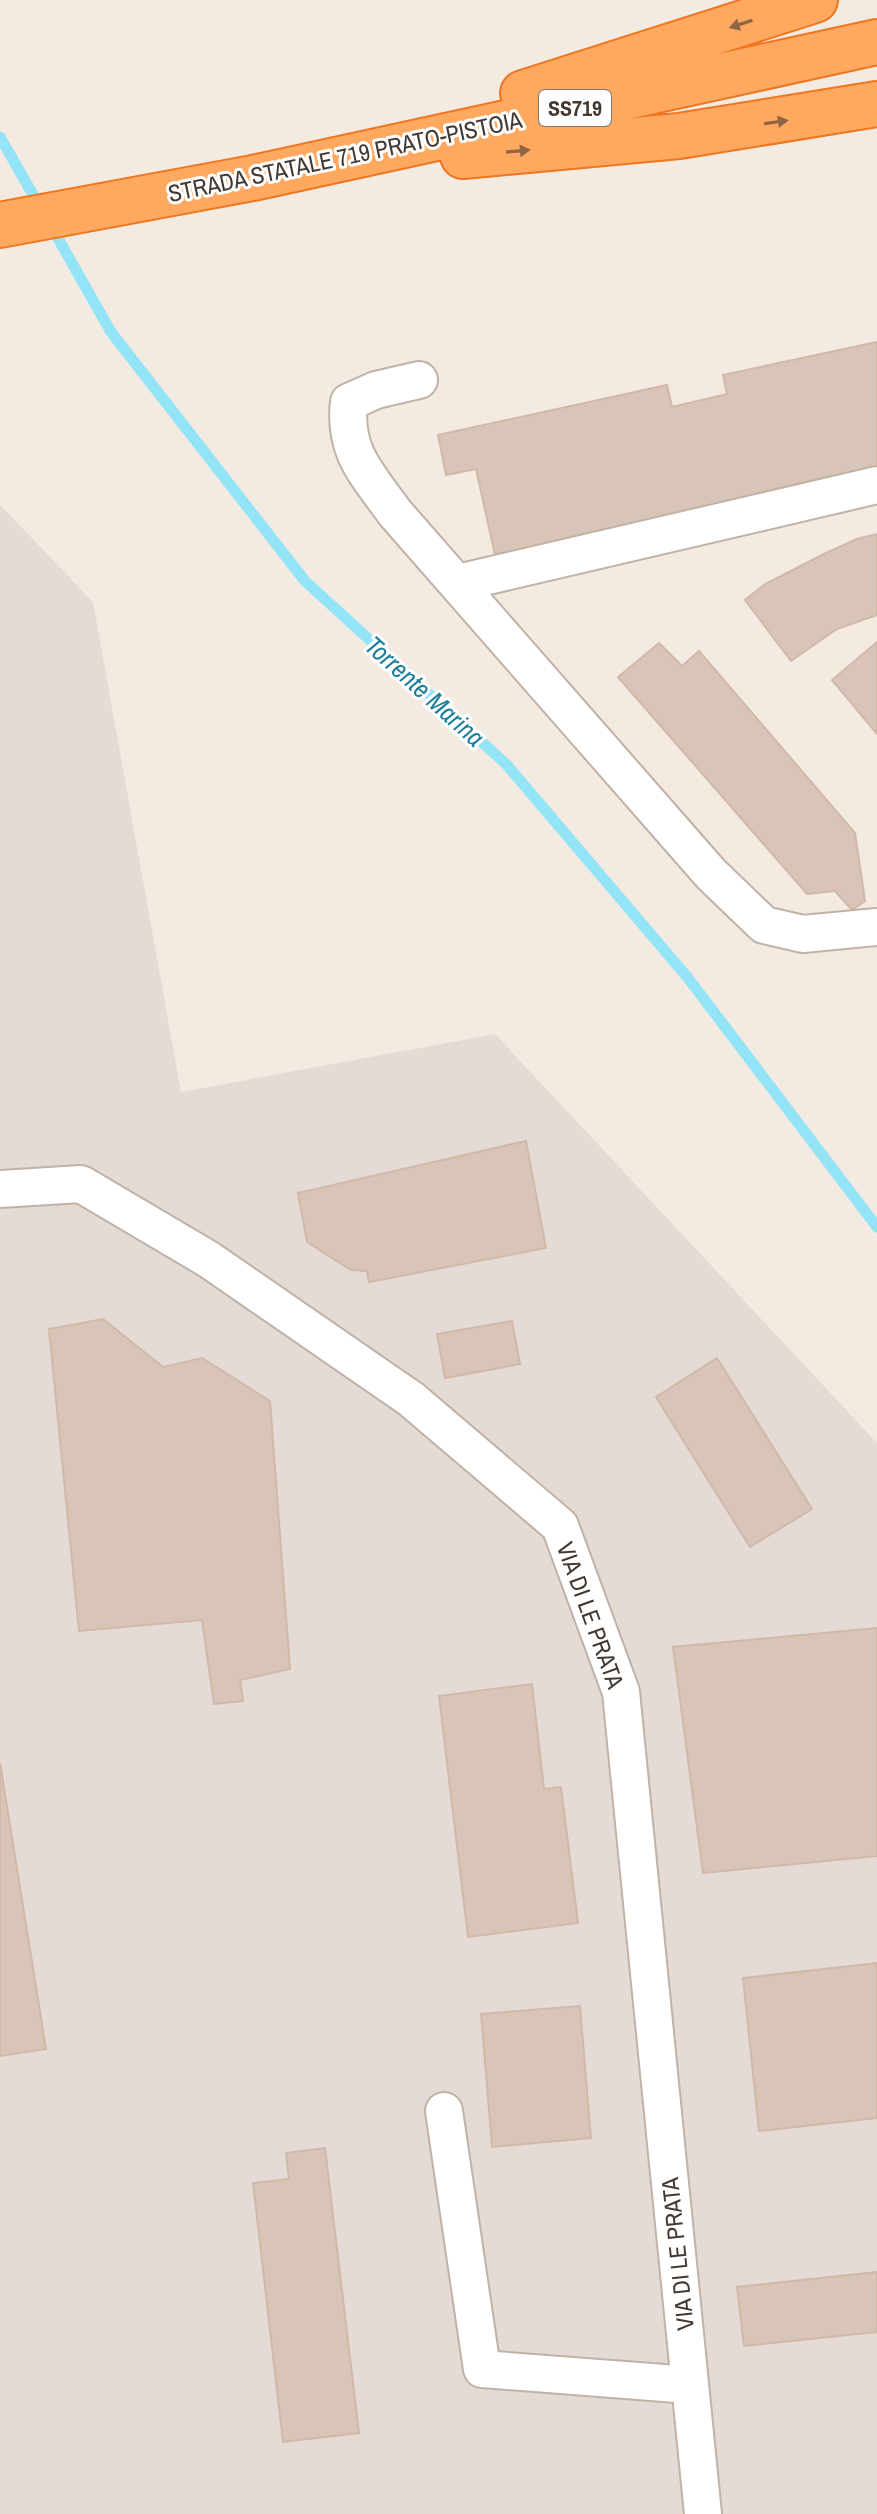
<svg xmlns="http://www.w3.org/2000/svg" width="877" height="2514" viewBox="0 0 877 2514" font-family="'Archivo Narrow',sans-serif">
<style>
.industrial{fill:#e4dbd6}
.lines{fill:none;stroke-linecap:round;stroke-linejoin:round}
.stream{stroke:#94e4f8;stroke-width:11}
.building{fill:#d9c5b8;stroke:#d1b8a7;stroke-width:2}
.minor-casing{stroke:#c1b2a6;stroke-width:40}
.highway-casing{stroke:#ef761e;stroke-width:48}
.minor{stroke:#fff;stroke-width:36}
.highway{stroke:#ffa860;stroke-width:44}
.oneway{fill:#8f6544}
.labels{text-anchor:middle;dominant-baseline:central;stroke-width:6;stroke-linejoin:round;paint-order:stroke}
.shield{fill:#fff;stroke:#7c746f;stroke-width:2}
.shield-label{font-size:22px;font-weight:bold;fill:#443931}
.street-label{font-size:24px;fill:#443931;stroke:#fff}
.water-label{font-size:26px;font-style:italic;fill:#1c7f99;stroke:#fff}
</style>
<rect width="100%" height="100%" fill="#f3eae1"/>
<!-- industrial -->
<path class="industrial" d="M 0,505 L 93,602 L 181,1092 L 495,1034 L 877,1443 L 877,2514 L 0,2514 Z"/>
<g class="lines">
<!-- stream -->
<path class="stream" d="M 0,137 L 40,207
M 51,226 L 111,332 L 305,581 L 506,764 L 688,978 L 877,1227"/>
</g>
<!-- building -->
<path class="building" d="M 877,342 L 877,481 L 497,564 L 476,469 L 446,475 L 438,435 L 667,385 L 672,407 L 727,394 L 723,375 Z
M 877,534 L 877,615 L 837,629 L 791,661 L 745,600 L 765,584 L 824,554 L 857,539 Z
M 877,642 L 877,734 L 832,680 Z
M 659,643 L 682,666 L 699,651 L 855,833 L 865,901 L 852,910 L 835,891 L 807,894 L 618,677 Z
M 526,1141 L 546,1248 L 369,1282 L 367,1271 L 351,1270 L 307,1242 L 298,1193 Z
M 103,1319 L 163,1367 L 202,1358 L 270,1401 L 290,1669 L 240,1680 L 243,1701 L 214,1704 L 202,1620 L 79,1631 L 49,1329 Z
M 512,1321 L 520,1364 L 445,1378 L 437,1334 Z
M 717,1358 L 812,1509 L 750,1547 L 656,1397 Z
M 877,1628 L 877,1856 L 703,1873 L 673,1647 Z
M 532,1684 L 544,1789 L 561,1787 L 578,1923 L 468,1937 L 439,1696 Z
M 0,1763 L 46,2049 L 0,2056 Z
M 877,1963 L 877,2118 L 759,2131 L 743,1978 Z
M 580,2006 L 591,2138 L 492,2147 L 481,2014 Z
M 325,2148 L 359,2433 L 283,2442 L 253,2183 L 289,2179 L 286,2153 Z
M 877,2272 L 877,2332 L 744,2346 L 737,2287 Z"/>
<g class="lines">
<defs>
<path id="minor" d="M 419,380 L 376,390 L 349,402 C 343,452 368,475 395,513 L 711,874 L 764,925 L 803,934 L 877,927
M 458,583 L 877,485
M 0,1189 L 81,1184 L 208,1259 L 411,1399 L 560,1526 L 621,1692 L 703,2514
M 444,2111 L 482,2369 L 690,2385"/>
<path id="highway" d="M 523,93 L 815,0
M 463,156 L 679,136 L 877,104
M 0,225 L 253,178 L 877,42"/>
</defs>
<!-- minor casing -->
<use href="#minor" class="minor-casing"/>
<!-- highway casing -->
<use href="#highway" class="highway-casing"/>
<!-- minor -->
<use href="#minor" class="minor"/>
<!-- highway -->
<use href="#highway" class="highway"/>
</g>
<!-- one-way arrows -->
<defs><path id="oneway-solid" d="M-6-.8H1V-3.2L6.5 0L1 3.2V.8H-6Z" transform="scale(2)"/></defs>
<g class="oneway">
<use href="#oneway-solid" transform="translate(741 24) rotate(162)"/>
<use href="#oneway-solid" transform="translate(776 122) rotate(-8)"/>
<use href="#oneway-solid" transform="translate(518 151) rotate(-5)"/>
</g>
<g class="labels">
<!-- shield labels -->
<rect class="shield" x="539" y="90" width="72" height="36" rx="6"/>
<g class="shield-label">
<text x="575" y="108">SS719</text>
</g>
<!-- street labels -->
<g class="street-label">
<text transform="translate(345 156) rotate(-12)">STRADA STATALE 719 PRATO-PISTOIA</text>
<text transform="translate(591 1615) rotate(70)">VIA DI LE PRATA</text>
<text transform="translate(677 2254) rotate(-96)">VIA DI LE PRATA</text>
</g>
<!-- water labels -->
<g class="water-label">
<text transform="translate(425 691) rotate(42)">Torrente Marina</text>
</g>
</g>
</svg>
